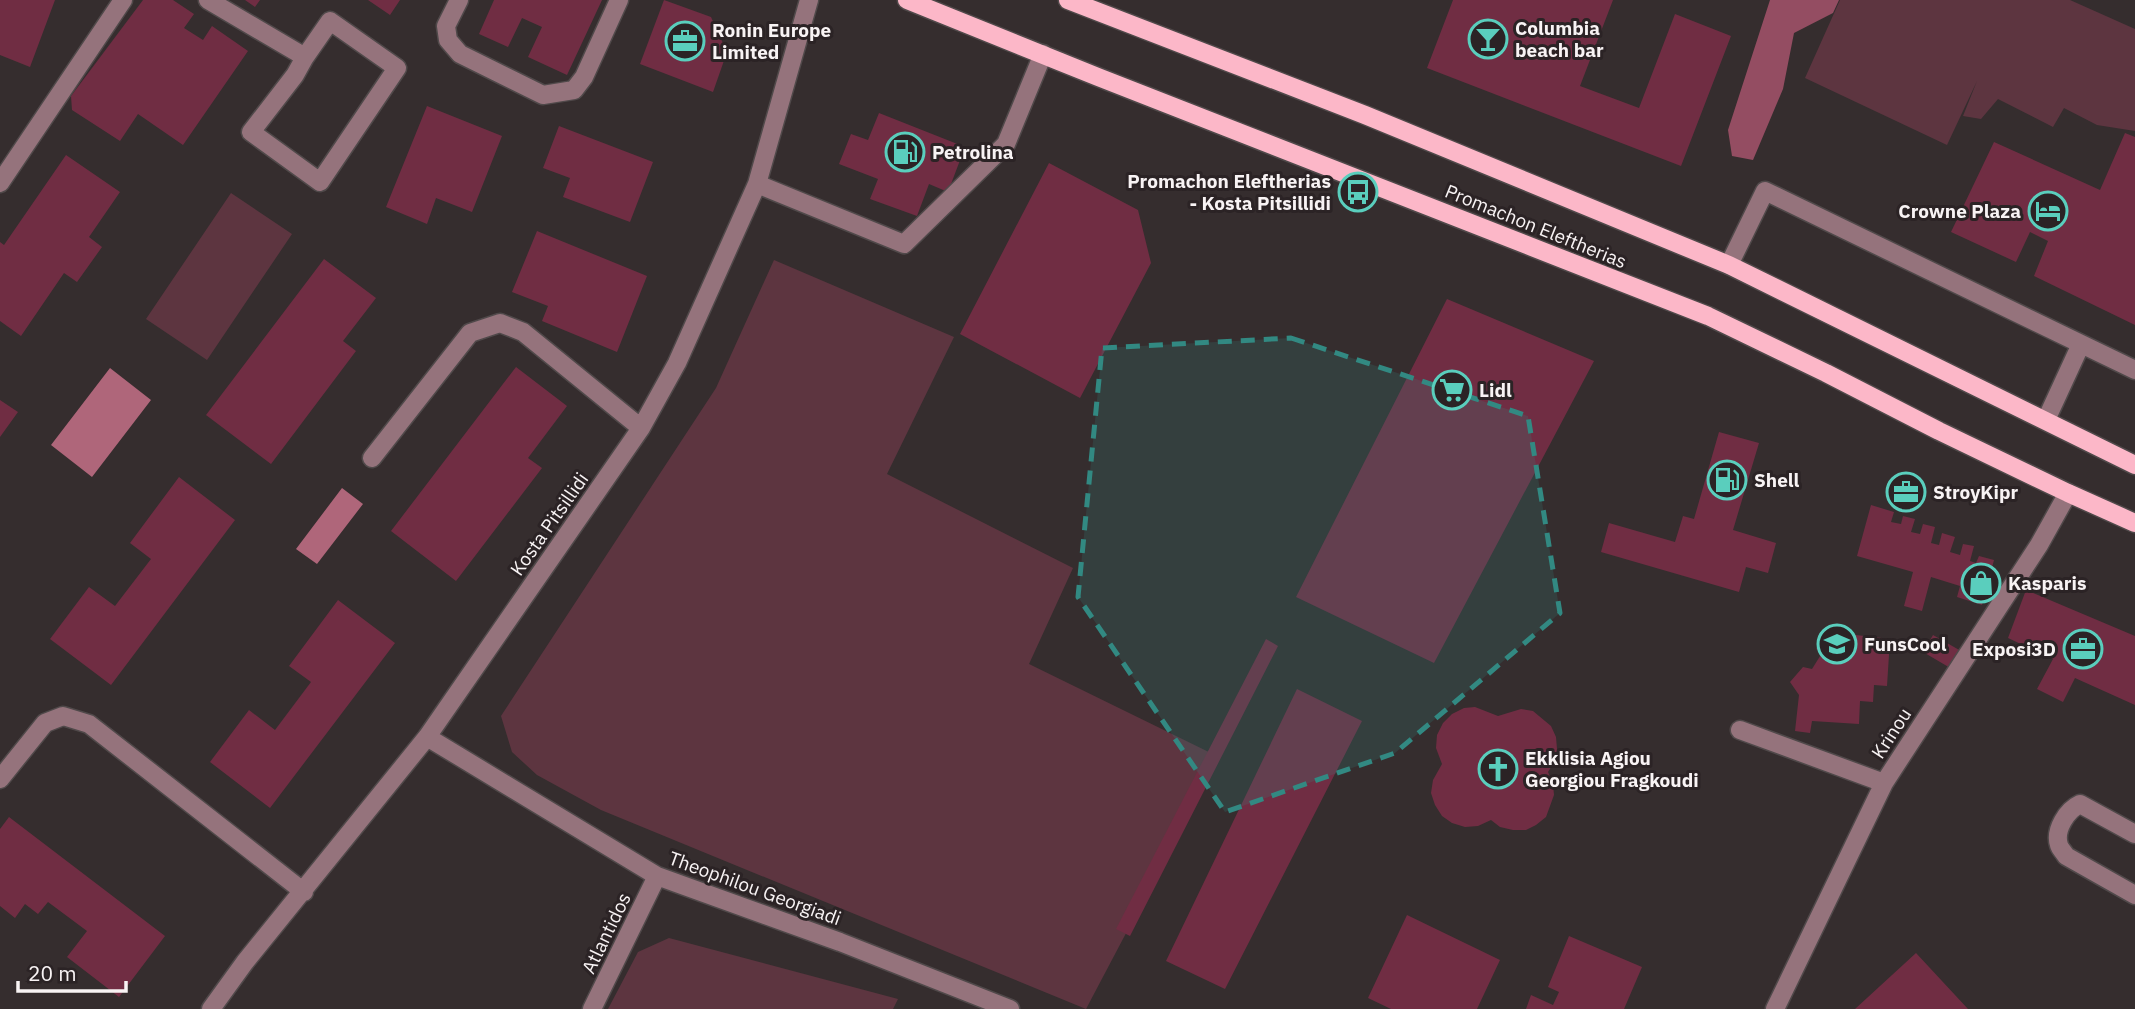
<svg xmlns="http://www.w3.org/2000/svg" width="2135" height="1009" viewBox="0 0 2135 1009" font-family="'IBM Plex Sans',sans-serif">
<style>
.green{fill:#5d3540}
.forest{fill:#944d62}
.water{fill:#af667a}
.building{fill:#702d43}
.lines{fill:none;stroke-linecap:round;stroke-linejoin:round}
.minor-casing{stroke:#50494a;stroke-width:21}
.major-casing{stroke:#50494a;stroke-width:21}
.minor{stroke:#95737c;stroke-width:18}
.major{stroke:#fcb7c8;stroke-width:18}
.marked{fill:#328982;fill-opacity:0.2;stroke:#328982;stroke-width:5;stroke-dasharray:14 9;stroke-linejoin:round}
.labels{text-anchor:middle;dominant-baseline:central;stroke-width:6;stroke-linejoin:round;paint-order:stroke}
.poi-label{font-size:19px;font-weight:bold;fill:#f8f3f4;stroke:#2b2325;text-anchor:start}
.street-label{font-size:19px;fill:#f8f3f4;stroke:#2b2325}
</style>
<rect width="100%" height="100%" fill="#352d2e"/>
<!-- green -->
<path class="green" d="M 1840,0 L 2070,0 L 2135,29 L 2135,131 L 2097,125 L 2064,108 L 2053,127 L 1998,99 L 1981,119 L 1963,116 L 1977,81 L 1947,145 L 1805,78 Z
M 231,193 L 292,234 L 207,360 L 146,319 Z
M 774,260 L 954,337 L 887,474 L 1073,568 L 1029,664 L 1219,757 L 1086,1009 L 601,810 L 537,775 L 512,752 L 501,716 L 716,388 Z
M 669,938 L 898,999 L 893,1009 L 608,1009 L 638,952 Z"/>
<!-- forest -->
<path class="forest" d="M 1770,0 L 1839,0 L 1833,13 L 1794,33 L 1783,89 L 1753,160 L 1732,156 L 1728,130 Z"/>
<!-- water -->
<path class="water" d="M 110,368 L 151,400 L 92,477 L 51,445 Z
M 342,488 L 363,504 L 317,564 L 296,549 Z"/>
<!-- building -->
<path class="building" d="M 0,0 L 55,0 L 30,67 L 0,55 Z
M 143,0 L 173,0 L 194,14 L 184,28 L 203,40 L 212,26 L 248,51 L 183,145 L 138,114 L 120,141 L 72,110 L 71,96 Z
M 245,0 L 260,0 L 255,7 Z
M 368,0 L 400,0 L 390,15 Z
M 494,0 L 602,0 L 567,75 L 528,57 L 542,27 L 522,18 L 508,47 L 479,34 Z
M 664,0 L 711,17 L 727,52 L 713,92 L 640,64 Z
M 1453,0 L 1613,0 L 1580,86 L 1639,108 L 1675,14 L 1731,36 L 1681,166 L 1427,68 Z
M 427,106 L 502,136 L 472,212 L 436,198 L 427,224 L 386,207 Z
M 879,113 L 965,147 L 948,192 L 929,184 L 917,216 L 870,199 L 878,179 L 839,164 L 851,134 L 868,140 Z
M 559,126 L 653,162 L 630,222 L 563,197 L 570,178 L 543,168 Z
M 2125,133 L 2135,137 L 2135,325 L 2034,276 L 2048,241 L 2030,232 L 2016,262 L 1951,232 L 1994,142 L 2100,190 Z
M 66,155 L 120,192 L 89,237 L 102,247 L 77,282 L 64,273 L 21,336 L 0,321 L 0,242 L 4,245 Z
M 1049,163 L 1138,210 L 1151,263 L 1080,398 L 960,334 Z
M 537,231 L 647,276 L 617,352 L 542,321 L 548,306 L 512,292 Z
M 324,259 L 376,298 L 343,341 L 356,351 L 271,464 L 206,415 Z
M 1447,299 L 1594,361 L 1434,663 L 1296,597 Z
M 516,367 L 567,406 L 528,458 L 542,468 L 456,581 L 391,531 Z
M 0,400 L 18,412 L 0,437 Z
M 1719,432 L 1759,443 L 1733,530 L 1776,543 L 1768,573 L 1746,567 L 1739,592 L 1601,552 L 1609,523 L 1675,542 L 1683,516 L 1694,519 Z
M 179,477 L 235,520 L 111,685 L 50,639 L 89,587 L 115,606 L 151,559 L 130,543 Z
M 1871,505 L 1894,512 L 1891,522 L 1901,524 L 1903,516 L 1915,519 L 1911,532 L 1920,534 L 1923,524 L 1935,527 L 1931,543 L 1939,545 L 1942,533 L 1955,537 L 1950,552 L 1960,555 L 1963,544 L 1974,546 L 1970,561 L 1976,563 L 1979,556 L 1994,560 L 1982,605 L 1957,597 L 1960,586 L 1931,577 L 1922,611 L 1904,606 L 1913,572 L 1857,556 Z
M 2026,590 L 2135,636 L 2135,705 L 2075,678 L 2063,702 L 2037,689 L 2053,659 L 2008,638 Z
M 338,600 L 395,643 L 270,808 L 210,762 L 249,710 L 275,730 L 311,682 L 289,666 Z
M 1830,632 L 1890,639 L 1887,686 L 1874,685 L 1873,702 L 1860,701 L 1859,724 L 1812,721 L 1810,733 L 1795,731 L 1799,695 L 1790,682 L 1803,667 L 1812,669 L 1822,653 L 1816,649 Z
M 1933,635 L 1961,651 L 1952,669 L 1923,652 Z
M 1266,639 L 1278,646 L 1130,936 L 1116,929 Z
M 1297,689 L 1362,721 L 1225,989 L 1166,961 Z
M 1475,707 L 1498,716 L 1521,709 L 1533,711 L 1551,726 L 1556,737 L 1557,749 L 1555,761 L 1548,772 L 1553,784 L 1554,795 L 1546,817 L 1536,825 L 1526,830 L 1513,830 L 1500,827 L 1491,820 L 1478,826 L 1465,827 L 1452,823 L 1442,816 L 1435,805 L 1431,793 L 1433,780 L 1442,764 L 1436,748 L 1437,735 L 1443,723 L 1452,714 L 1464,708 Z
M 9,817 L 165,936 L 119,997 L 67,957 L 87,931 L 48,902 L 38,914 L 25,904 L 15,918 L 0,906 L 0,829 Z
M 1407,915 L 1500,960 L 1477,1009 L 1391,1009 L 1368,998 Z
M 1569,936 L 1642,967 L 1624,1009 L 1526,1009 L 1531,995 L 1553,1005 L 1559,992 L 1548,987 Z
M 1916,953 L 1968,1009 L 1855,1009 Z"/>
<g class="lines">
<defs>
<path id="minor" d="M 208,0 L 305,57 L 330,21 L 397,68 L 320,182 L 251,132 L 295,75 L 305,57
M 459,0 L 446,26 L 448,40 L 460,54 L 543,95 L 574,90 L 584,77 L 619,0
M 0,183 L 123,0
M 757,184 L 904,244 L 1006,144 L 1043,54
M 1729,265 L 1765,191 L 2135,370
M 2046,420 L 2081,344
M 372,458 L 470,333 L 500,323 L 523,332 L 641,428
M 1740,730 L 1884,783
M 427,737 L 657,876 L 840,942 L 1010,1009
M 0,779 L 45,723 L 63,716 L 89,724 L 304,892
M 2135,834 L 2080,804 C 2067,810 2054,830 2059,845 C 2060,849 2064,852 2066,856 L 2135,895
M 211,1009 L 245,962 L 427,737 L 641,428 L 677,363 L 757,184 L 809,0
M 592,1009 L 657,876
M 1775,1009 L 1884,783 L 2039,545 L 2068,493"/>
<path id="major" d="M 907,0 L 1098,77 L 1708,316 L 1826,373 L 1939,431 L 2068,493 L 2135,523
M 1068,0 L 1365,115 L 1729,265 L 2135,465"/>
</defs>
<!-- minor casing -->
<use href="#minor" class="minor-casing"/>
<!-- major casing -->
<use href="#major" class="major-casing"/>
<!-- minor -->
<use href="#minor" class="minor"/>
<!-- major -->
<use href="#major" class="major"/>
</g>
<!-- marked area -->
<path class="marked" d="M 1291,338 L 1528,416 L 1560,613 L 1395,753 L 1225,812 L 1078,597 L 1102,348 Z"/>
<!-- icons -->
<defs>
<symbol id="bar-ring" viewBox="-11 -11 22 22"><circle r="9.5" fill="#2b2325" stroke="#5acebd" stroke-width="1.5"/><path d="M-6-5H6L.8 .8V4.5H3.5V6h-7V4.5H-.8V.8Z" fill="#5acebd"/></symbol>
<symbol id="office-ring" viewBox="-11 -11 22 22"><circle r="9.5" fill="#2b2325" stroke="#5acebd" stroke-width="1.5"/><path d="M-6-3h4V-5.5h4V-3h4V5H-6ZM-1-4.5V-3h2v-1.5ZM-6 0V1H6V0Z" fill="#5acebd"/></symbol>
<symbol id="fuel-ring" viewBox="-11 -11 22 22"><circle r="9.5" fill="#2b2325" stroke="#5acebd" stroke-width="1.5"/><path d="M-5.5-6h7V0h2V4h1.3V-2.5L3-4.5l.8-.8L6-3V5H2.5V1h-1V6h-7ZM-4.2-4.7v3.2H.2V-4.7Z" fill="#5acebd"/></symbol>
<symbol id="bus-ring" viewBox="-11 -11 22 22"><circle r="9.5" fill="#2b2325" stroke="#5acebd" stroke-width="1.5"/><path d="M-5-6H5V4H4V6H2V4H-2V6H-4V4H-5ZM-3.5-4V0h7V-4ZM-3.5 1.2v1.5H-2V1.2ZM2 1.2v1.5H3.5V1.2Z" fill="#5acebd"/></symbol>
<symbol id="hotel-ring" viewBox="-11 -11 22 22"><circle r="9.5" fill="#2b2325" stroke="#5acebd" stroke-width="1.5"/><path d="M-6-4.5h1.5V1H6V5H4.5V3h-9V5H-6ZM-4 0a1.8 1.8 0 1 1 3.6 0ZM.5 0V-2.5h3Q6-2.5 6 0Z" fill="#5acebd"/></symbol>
<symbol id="supermarket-ring" viewBox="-11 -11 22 22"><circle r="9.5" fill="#2b2325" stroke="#5acebd" stroke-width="1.5"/><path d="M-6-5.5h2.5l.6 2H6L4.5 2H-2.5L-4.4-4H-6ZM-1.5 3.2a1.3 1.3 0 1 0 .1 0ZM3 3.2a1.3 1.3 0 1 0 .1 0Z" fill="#5acebd"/></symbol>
<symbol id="shop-ring" viewBox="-11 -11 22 22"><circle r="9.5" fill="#2b2325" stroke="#5acebd" stroke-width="1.5"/><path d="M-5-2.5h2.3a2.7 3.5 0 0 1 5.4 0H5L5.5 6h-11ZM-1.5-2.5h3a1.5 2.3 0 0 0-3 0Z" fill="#5acebd"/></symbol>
<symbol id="school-ring" viewBox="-11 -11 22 22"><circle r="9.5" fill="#2b2325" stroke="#5acebd" stroke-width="1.5"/><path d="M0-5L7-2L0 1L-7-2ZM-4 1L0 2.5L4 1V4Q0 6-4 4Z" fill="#5acebd"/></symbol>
<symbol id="church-ring" viewBox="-11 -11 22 22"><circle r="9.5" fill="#2b2325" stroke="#5acebd" stroke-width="1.5"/><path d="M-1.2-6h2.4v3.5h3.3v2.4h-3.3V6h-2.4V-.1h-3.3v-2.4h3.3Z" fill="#5acebd"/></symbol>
</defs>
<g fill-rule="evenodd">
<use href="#bar-ring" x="1466" y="17" width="44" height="44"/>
<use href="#office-ring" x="663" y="19" width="44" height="44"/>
<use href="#fuel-ring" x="883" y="130" width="44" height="44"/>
<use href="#bus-ring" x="1336" y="170" width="44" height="44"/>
<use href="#hotel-ring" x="2026" y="189" width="44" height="44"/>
<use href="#supermarket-ring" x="1430" y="368" width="44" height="44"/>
<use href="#fuel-ring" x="1705" y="458" width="44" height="44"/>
<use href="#office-ring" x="1884" y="470" width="44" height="44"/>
<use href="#shop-ring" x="1959" y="561" width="44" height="44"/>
<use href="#school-ring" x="1815" y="622" width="44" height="44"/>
<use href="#office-ring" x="2061" y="627" width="44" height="44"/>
<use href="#church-ring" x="1476" y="747" width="44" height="44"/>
</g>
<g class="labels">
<!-- poi labels -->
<g class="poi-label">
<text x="1515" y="28">Columbia<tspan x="1515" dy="22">beach bar</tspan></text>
<text x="712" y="30">Ronin Europe<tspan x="712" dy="22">Limited</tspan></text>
<text x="932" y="152">Petrolina</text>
<text x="1331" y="181" text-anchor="end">Promachon Eleftherias<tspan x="1331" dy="22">- Kosta Pitsillidi</tspan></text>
<text x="2021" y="211" text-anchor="end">Crowne Plaza</text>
<text x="1479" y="390">Lidl</text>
<text x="1754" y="480">Shell</text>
<text x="1933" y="492">StroyKipr</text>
<text x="2008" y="583">Kasparis</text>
<text x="1864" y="644">FunsCool</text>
<text x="2056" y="649" text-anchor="end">Exposi3D</text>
<text x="1525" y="758">Ekklisia Agiou<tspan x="1525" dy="22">Georgiou Fragkoudi</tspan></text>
</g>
<!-- street labels -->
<g class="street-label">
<text transform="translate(1536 226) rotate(22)">Promachon Eleftherias</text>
<text transform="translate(549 524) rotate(-55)">Kosta Pitsillidi</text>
<text transform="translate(1891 733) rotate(-57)">Krinou</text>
<text transform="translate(755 888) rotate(20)">Theophilou Georgiadi</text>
<text transform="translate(606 933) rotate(-64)">Atlantidos</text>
</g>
</g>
<!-- scale -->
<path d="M18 981v10h108v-10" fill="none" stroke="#f8f3f4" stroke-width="3.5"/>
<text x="28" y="981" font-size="21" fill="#f8f3f4" stroke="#2b2325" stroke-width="5" paint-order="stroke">20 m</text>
</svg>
